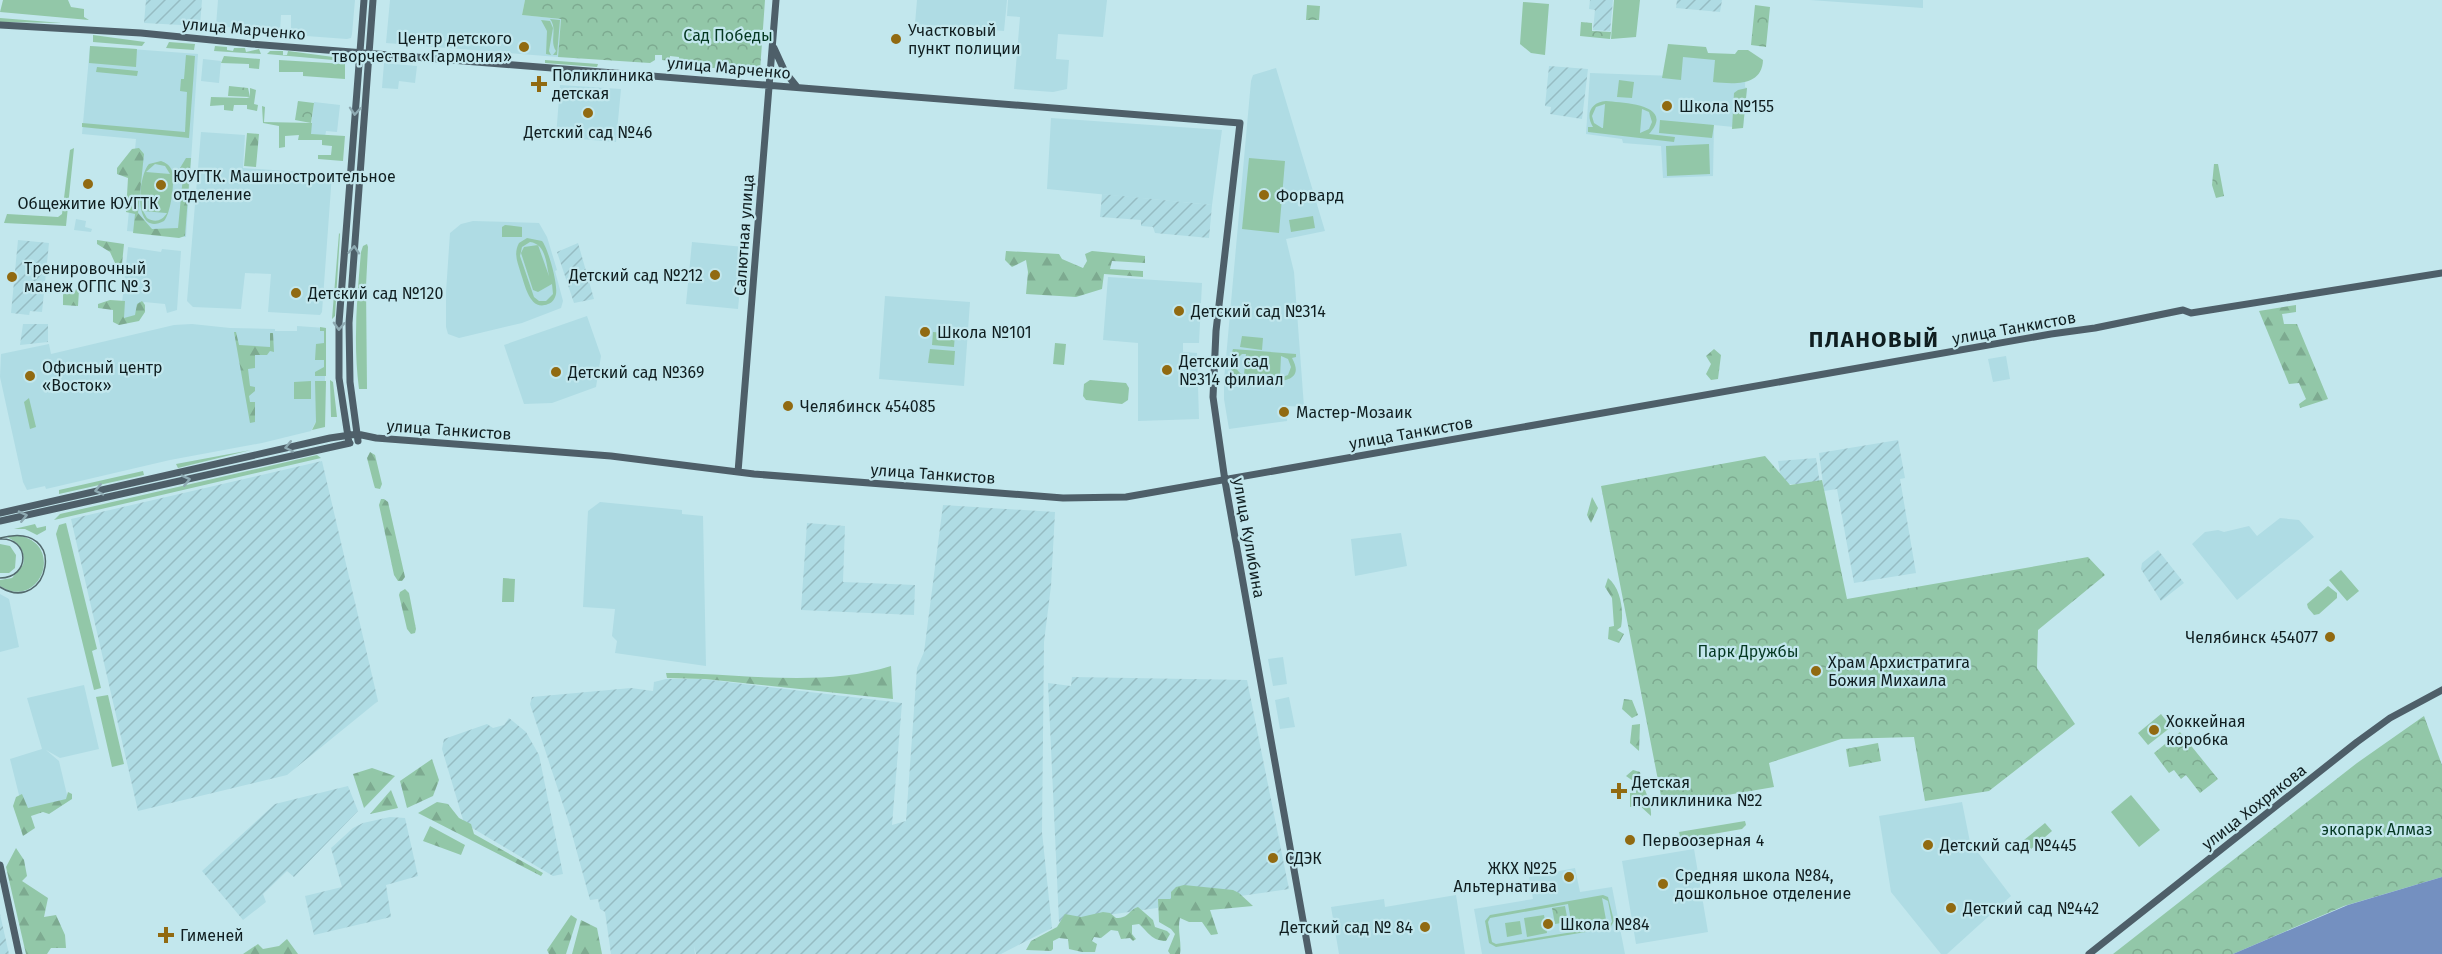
<svg xmlns="http://www.w3.org/2000/svg" width="2442" height="954" viewBox="0 0 2442 954" font-family="'Fira Sans',sans-serif">
<style>
.built{fill:#afdce4}
.industrial{fill:url(#industrial-furrows)}
.green{fill:#92c7a8;fill-rule:evenodd}
.forest{fill:url(#forest-firs)}
.park{fill:url(#park-crowns)}
.water{fill:#7490c0}
.lines{fill:none;stroke-linecap:round;stroke-linejoin:round}
.secondary{stroke:#4e5f69;stroke-width:7}
.tram{stroke:#536a6d;stroke-width:1.5}
.oneway{stroke:#8eaab2}
.poi-dot{fill:#916a11;stroke:#c2e7ed;stroke-width:2}
.labels{text-anchor:middle;dominant-baseline:central;stroke-width:4.5;stroke-linejoin:round;paint-order:stroke}
.street-label{font-size:16px;fill:#101e20;stroke:#c2e7ed}
.poi-label{font-size:16px;fill:#101e20;stroke:#c2e7ed;text-anchor:start}
.park-label{font-size:16px;fill:#053822;stroke:#c2e7ed}
.district-label{font-size:22px;font-weight:bold;letter-spacing:1.5px;fill:#101e20;stroke:#c2e7ed}
</style>
<defs>
<pattern id="industrial-furrows" width="10" height="10" patternUnits="userSpaceOnUse" patternTransform="scale(1.5)"><rect width="10" height="10" fill="#afdce4"/><path d="M-1 1l2-2M0 10L10 0M9 11l2-2" fill="none" stroke="#96bcc3"/></pattern>
<pattern id="forest-firs" width="22" height="20" patternUnits="userSpaceOnUse" patternTransform="scale(1.5)"><rect width="22" height="20" fill="#92c7a8"/><path d="M5 1l3.5 6h-7zM16 11l3.5 6h-7z" fill="#7daa90"/></pattern>
<pattern id="park-crowns" width="20" height="18" patternUnits="userSpaceOnUse" patternTransform="scale(1.5)"><rect width="20" height="18" fill="#92c7a8"/><path d="M2 6a3 3 0 1 1 6 0M12 15a3 3 0 1 1 6 0" fill="none" stroke="#7daa90"/></pattern>
</defs>
<rect width="100%" height="100%" fill="#c2e7ed"/>
<!-- built -->
<path class="built" d="M 218,0 L 355,0 L 352,34 L 351,38 L 347,39 L 293,35 L 291,29 L 291,15 L 281,15 L 280,31 L 216,26 Z
M 390,0 L 525,0 L 522,15 L 561,19 L 558,57 L 386,43 Z
M 917,0 L 1007,0 L 1004,31 L 915,24 Z
M 1008,0 L 1107,0 L 1103,37 L 1058,34 L 1056,59 L 1069,60 L 1067,89 L 1053,92 L 1014,89 L 1020,17 L 1007,16 Z
M 1810,0 L 1923,0 L 1923,8 Z
M 90,46 L 198,54 L 186,237 L 127,231 L 136,139 L 82,134 Z
M 1677,53 L 1746,57 L 1745,87 L 1747,88 L 1743,128 L 1714,125 L 1713,176 L 1663,178 L 1661,146 L 1623,143 L 1622,139 L 1586,134 L 1590,73 L 1674,76 Z
M 203,59 L 221,61 L 219,83 L 201,81 Z
M 384,63 L 417,66 L 415,83 L 399,81 L 398,89 L 382,88 Z
M 1276,68 L 1325,231 L 1286,239 L 1294,272 L 1304,407 L 1288,406 L 1287,421 L 1229,429 L 1224,399 L 1224,380 L 1251,81 L 1253,75 Z
M 560,85 L 621,89 L 616,142 L 556,137 Z
M 314,102 L 340,105 L 337,132 L 326,131 L 325,137 L 310,135 Z
M 1051,118 L 1222,130 L 1212,205 L 1047,189 Z
M 201,132 L 245,135 L 243,168 L 332,174 L 322,312 L 320,315 L 268,312 L 271,274 L 245,273 L 241,309 L 193,307 L 187,301 Z
M 76,219 L 86,221 L 85,227 L 92,229 L 91,232 L 74,230 Z
M 473,221 L 539,223 L 547,237 L 557,270 L 555,271 L 563,301 L 561,308 L 522,323 L 459,338 L 448,334 L 446,327 L 446,292 L 450,233 L 461,224 Z
M 692,242 L 744,247 L 738,309 L 686,304 Z
M 128,247 L 161,252 L 162,249 L 181,251 L 177,310 L 167,313 L 165,304 L 144,302 L 139,318 L 120,322 Z
M 1108,277 L 1202,283 L 1199,343 L 1183,343 L 1183,352 L 1197,353 L 1199,419 L 1138,421 L 1138,343 L 1103,340 Z
M 885,296 L 970,302 L 964,386 L 879,379 Z
M 587,316 L 601,356 L 596,387 L 552,403 L 524,404 L 504,345 Z
M 192,324 L 230,328 L 275,329 L 275,331 L 297,331 L 297,326 L 325,328 L 325,423 L 315,423 L 311,431 L 262,443 L 170,460 L 46,489 L 45,486 L 27,490 L 23,482 L 0,377 L 1,354 L 49,344 L 51,354 L 174,325 Z
M 2006,356 L 2010,379 L 1993,382 L 1988,359 Z
M 600,502 L 682,510 L 682,514 L 703,516 L 706,666 L 615,653 L 617,641 L 612,636 L 615,609 L 583,607 L 588,511 Z
M 2280,518 L 2299,520 L 2314,537 L 2237,600 L 2192,544 L 2205,532 L 2218,530 L 2224,532 L 2249,526 L 2257,536 Z
M 1401,533 L 1407,566 L 1355,576 L 1351,539 Z
M 0,594 L 9,599 L 19,647 L 0,652 Z
M 1283,657 L 1287,684 L 1273,686 L 1268,659 Z
M 84,685 L 99,749 L 60,758 L 46,750 L 59,761 L 68,799 L 23,811 L 10,759 L 42,749 L 27,698 Z
M 1289,697 L 1295,727 L 1280,729 L 1275,700 Z
M 1962,802 L 1970,842 L 2011,896 L 1947,954 L 1941,954 L 1891,892 L 1879,816 Z
M 1694,849 L 1708,932 L 1636,944 L 1622,861 Z
M 1575,868 L 1580,892 L 1612,887 L 1625,954 L 1482,954 L 1474,909 L 1533,899 L 1529,877 Z
M 1456,895 L 1465,954 L 1339,954 L 1331,907 L 1384,899 L 1385,907 Z"/>
<!-- industrial -->
<path class="industrial" d="M 146,0 L 202,0 L 200,26 L 144,23 Z
M 1590,0 L 1613,0 L 1610,31 L 1593,30 L 1595,10 L 1589,9 Z
M 1677,0 L 1722,0 L 1720,12 L 1676,8 Z
M 1549,66 L 1588,69 L 1582,119 L 1550,114 L 1551,107 L 1545,106 Z
M 1102,194 L 1212,205 L 1209,238 L 1155,233 L 1153,227 L 1141,226 L 1141,220 L 1100,217 Z
M 18,240 L 49,243 L 42,312 L 30,311 L 29,315 L 11,313 Z
M 578,243 L 594,299 L 574,303 L 557,252 Z
M 23,324 L 48,324 L 48,342 L 20,345 Z
M 1898,440 L 1905,478 L 1900,479 L 1916,573 L 1854,583 L 1837,489 L 1824,491 L 1819,453 Z
M 1816,458 L 1820,484 L 1782,484 L 1778,461 Z
M 322,461 L 378,701 L 287,775 L 138,811 L 71,519 Z
M 943,505 L 1055,512 L 1051,586 L 1044,642 L 1042,832 L 1052,928 L 1001,954 L 696,954 L 694,946 L 695,954 L 611,954 L 605,912 L 600,909 L 598,899 L 590,900 L 569,823 L 530,704 L 532,697 L 631,688 L 653,691 L 654,682 L 666,679 L 702,679 L 902,703 L 892,825 L 906,821 L 917,668 L 924,652 Z
M 807,523 L 845,526 L 843,582 L 915,585 L 914,615 L 801,610 Z
M 2158,550 L 2184,583 L 2161,601 L 2141,569 L 2142,563 Z
M 1072,677 L 1247,680 L 1289,889 L 1059,922 L 1048,683 L 1071,686 Z
M 509,718 L 526,732 L 539,755 L 563,874 L 553,876 L 464,823 L 442,749 L 444,739 L 487,724 L 493,728 L 504,725 Z
M 348,786 L 358,811 L 294,877 L 287,871 L 263,894 L 266,902 L 243,920 L 202,871 L 275,804 Z
M 390,817 L 405,818 L 418,876 L 386,885 L 391,917 L 314,935 L 305,896 L 342,887 L 331,848 L 353,828 L 363,823 Z
M 0,914 L 9,954 L 0,954 Z"/>
<!-- green -->
<path class="green" d="M 3,0 L 68,0 L 71,7 L 84,9 L 84,17 L 89,20 L 0,12 Z
M 1614,0 L 1640,0 L 1636,37 L 1611,39 Z
M 1523,2 L 1549,4 L 1545,55 L 1531,53 L 1520,44 Z
M 0,18 L 62,23 L 0,22 Z
M 550,19 L 560,20 L 557,55 L 553,55 L 556,51 C 549,41 558,29 550,19 Z
M 541,20 L 550,21 L 553,28 L 549,51 L 551,55 L 546,54 L 547,31 Z
M 93,35 L 145,42 L 142,46 L 93,42 Z
M 169,42 L 195,44 L 194,50 L 166,48 Z
M 1668,44 L 1706,47 L 1708,53 L 1735,54 L 1738,50 L 1748,50 L 1763,60 C 1762,87 1733,84 1713,82 L 1715,60 L 1683,57 L 1681,80 L 1662,78 Z
M 90,46 L 137,49 L 136,67 L 89,63 Z
M 215,46 L 227,47 L 227,50 L 233,51 L 234,48 L 245,48 L 246,52 L 259,49 L 261,54 L 214,51 Z
M 270,51 L 283,51 L 283,55 L 287,55 L 288,51 L 341,58 L 344,61 L 267,54 Z
M 186,55 L 195,56 L 189,138 L 82,127 L 82,123 L 185,132 L 187,92 L 180,91 L 181,79 L 184,79 Z
M 224,56 L 260,59 L 259,69 L 249,68 L 249,64 L 221,63 Z
M 279,60 L 345,64 L 345,79 L 303,76 L 303,72 L 279,72 Z
M 545,60 L 598,64 L 597,67 L 545,63 Z
M 97,67 L 138,71 L 137,76 L 96,72 Z
M 1619,80 L 1634,82 L 1632,98 L 1617,97 Z
M 250,88 L 256,90 L 254,104 L 258,105 L 257,111 L 247,109 L 247,105 L 234,105 L 233,111 L 224,110 L 224,105 L 210,106 L 211,97 L 247,98 L 250,97 Z
M 1747,88 L 1743,128 L 1732,129 L 1734,93 L 1738,90 Z
M 1606,101 C 1623,103 1676,104 1649,134 L 1675,137 L 1674,142 L 1588,132 L 1588,127 L 1593,127 C 1585,114 1591,102 1606,101 ZM 1605,104 L 1603,128 L 1602,128 L 1594,123 L 1592,116 L 1596,107 ZM 1642,109 L 1649,112 L 1652,122 L 1649,129 L 1640,133 Z
M 262,106 L 265,107 L 264,122 L 312,123 L 311,134 L 345,136 L 343,161 L 318,159 L 318,155 L 331,155 L 332,146 L 322,145 L 322,140 L 298,140 L 299,135 L 285,136 L 285,147 L 279,148 L 279,126 L 263,123 Z
M 1660,120 L 1714,125 L 1712,138 L 1659,133 Z
M 1709,144 L 1710,174 L 1667,176 L 1666,146 Z
M 74,148 L 66,226 L 4,223 L 7,214 L 58,217 L 62,214 L 70,150 Z
M 1249,158 L 1285,161 L 1279,233 L 1242,229 Z
M 161,161 C 166,163 170,165 172,171 C 175,181 171,213 164,221 C 132,238 138,175 149,164 ZM 155,164 L 165,166 L 170,174 L 146,172 ZM 143,211 L 166,213 L 167,213 C 162,221 155,223 147,218 Z
M 1313,216 L 1315,228 L 1291,232 L 1289,220 Z
M 505,225 L 522,227 L 522,237 L 502,237 L 502,227 Z
M 339,233 L 340,234 L 335,316 L 332,319 Z
M 527,238 L 542,241 C 548,248 558,284 556,294 C 555,299 552,303 548,304 C 530,312 525,285 521,274 C 518,263 513,254 519,243 ZM 530,242 C 546,244 546,263 549,276 L 538,245 L 524,247 L 521,253 L 533,290 L 538,292 L 552,284 L 553,294 L 546,301 L 539,301 L 534,297 L 520,256 L 522,247 Z
M 367,244 L 368,247 L 366,286 L 367,389 L 359,389 C 353,343 357,297 361,252 L 363,246 Z
M 320,327 L 326,328 L 326,376 L 315,376 L 315,372 L 324,367 L 324,360 L 315,360 L 316,344 L 324,343 L 324,331 L 320,331 Z
M 933,332 L 955,334 L 954,347 L 932,345 Z
M 1242,336 L 1263,338 L 1262,350 L 1240,347 Z
M 1055,343 L 1066,344 L 1064,365 L 1053,364 Z
M 930,349 L 955,351 L 954,365 L 928,363 Z
M 1233,349 L 1296,354 L 1296,357 L 1292,358 C 1306,383 1278,382 1262,381 C 1246,380 1218,376 1237,353 L 1232,352 ZM 1242,354 L 1246,354 L 1244,375 C 1234,371 1233,361 1242,354 ZM 1281,356 L 1288,359 L 1291,367 L 1288,375 L 1280,378 Z
M 330,380 L 333,382 L 337,417 L 331,417 Z
M 1090,380 L 1126,383 L 1129,388 L 1128,400 L 1122,404 L 1086,400 L 1083,396 L 1084,384 Z
M 311,381 L 311,399 L 294,399 L 294,382 Z
M 315,381 L 326,381 L 325,427 L 312,430 L 316,422 Z
M 29,398 L 36,427 L 30,429 L 24,402 Z
M 251,450 L 178,468 L 176,464 Z
M 317,455 L 321,458 L 54,520 L 60,514 Z
M 143,471 L 144,475 L 59,494 L 59,490 Z
M 66,523 L 97,649 L 92,651 L 101,688 L 94,690 L 56,534 L 59,525 Z
M 35,524 L 37,528 L 46,526 L 46,530 L 37,535 L 25,529 L 14,529 Z
M 16,535 C 67,542 40,612 0,586 L 0,580 L 12,578 L 23,565 C 26,551 19,543 7,537 Z
M 0,544 L 10,546 L 16,555 L 15,568 L 9,573 L 0,573 Z
M 2341,570 L 2359,591 L 2347,601 L 2329,580 Z
M 503,578 L 515,579 L 514,602 L 502,602 Z
M 2328,586 L 2337,593 L 2337,598 L 2319,614 L 2314,615 L 2308,608 L 2307,604 Z
M 108,695 L 124,764 L 112,767 L 96,697 Z
M 2161,714 L 2171,727 L 2148,745 L 2138,733 Z
M 2131,795 L 2160,830 L 2139,847 L 2111,812 Z
M 1745,821 L 1746,825 L 1742,829 L 1684,839 L 1680,837 L 1679,832 Z
M 2045,823 L 2052,831 L 2031,849 L 2024,840 Z
M 1603,895 L 1608,897 L 1614,921 L 1610,928 L 1496,947 L 1489,943 L 1485,921 L 1490,915 ZM 1602,898 L 1608,901 L 1612,922 L 1609,925 L 1596,928 L 1607,925 ZM 1568,904 L 1573,932 L 1496,944 L 1492,942 L 1488,922 L 1490,918 Z
M 1544,915 L 1547,933 L 1527,937 L 1524,918 Z
M 1520,921 L 1522,934 L 1507,937 L 1505,923 Z"/>
<!-- forest -->
<path class="forest" d="M 247,133 L 259,134 L 256,167 L 244,166 Z
M 139,148 L 144,154 L 138,213 L 152,229 L 178,228 L 183,176 L 180,168 L 186,158 L 191,158 L 185,236 L 179,238 L 133,233 L 135,214 L 126,212 L 128,178 L 117,174 L 117,168 L 132,149 Z
M 97,240 L 124,244 L 122,264 L 115,263 L 110,252 L 97,244 Z
M 1006,251 L 1059,254 L 1062,259 L 1083,268 L 1087,261 L 1085,254 L 1092,251 L 1145,256 L 1145,263 L 1112,261 L 1110,269 L 1143,271 L 1143,277 L 1104,274 L 1102,289 L 1076,297 L 1026,294 L 1028,272 L 1026,260 L 1012,267 L 1005,260 Z
M 76,289 L 79,290 L 78,306 L 63,305 L 63,291 L 75,292 Z
M 110,300 L 125,301 L 124,318 L 135,315 L 137,304 L 142,301 L 145,305 L 145,312 L 139,321 L 119,325 L 113,322 L 113,310 L 98,308 L 98,304 Z
M 2296,305 L 2296,312 L 2282,314 L 2284,324 L 2297,324 L 2328,399 L 2300,408 L 2299,404 L 2306,399 L 2299,383 L 2289,384 L 2259,311 Z
M 234,332 L 236,332 L 239,345 L 270,347 L 270,333 L 273,333 L 274,352 L 270,351 L 267,355 L 255,355 L 255,368 L 248,369 L 250,386 L 255,387 L 255,391 L 249,396 L 250,402 L 255,402 L 255,422 L 250,423 Z
M 1714,349 L 1721,355 L 1718,379 L 1711,380 L 1706,374 L 1711,364 L 1706,356 Z
M 370,452 L 375,455 L 382,484 L 380,489 L 375,488 L 374,485 L 367,458 Z
M 1592,497 L 1598,508 L 1591,523 L 1587,515 Z
M 381,499 L 384,499 L 388,502 L 405,577 L 402,581 L 398,581 L 394,575 L 379,505 Z
M 1608,578 C 1621,588 1624,612 1621,627 L 1617,630 L 1624,634 L 1619,643 L 1608,639 L 1609,627 L 1614,626 L 1612,598 L 1605,587 Z
M 405,589 L 409,593 L 416,629 L 415,633 L 411,634 L 407,629 L 399,595 L 400,592 Z
M 891,666 L 893,699 L 705,679 L 667,678 L 666,673 C 738,673 821,688 891,666 Z
M 1624,699 L 1632,700 L 1638,715 L 1632,718 L 1622,709 Z
M 1640,724 L 1639,751 L 1630,743 L 1632,725 Z
M 432,759 L 439,780 L 433,796 L 407,808 L 400,781 Z
M 372,768 L 395,776 L 364,808 L 353,774 Z
M 1633,770 L 1640,772 C 1642,788 1652,800 1651,816 L 1639,805 L 1630,807 L 1630,793 L 1636,793 L 1636,783 L 1626,776 Z
M 391,790 L 398,808 L 370,814 Z
M 68,792 L 72,794 L 72,799 L 49,814 L 43,812 L 31,816 L 35,828 L 23,836 L 13,806 L 16,797 L 22,794 L 28,808 L 66,799 Z
M 437,802 L 448,804 L 459,818 L 471,824 L 474,834 L 543,873 L 541,876 L 418,813 Z
M 430,826 L 465,845 L 461,855 L 423,841 Z
M 16,848 L 24,860 L 27,876 L 22,881 L 48,898 L 44,917 L 56,915 L 65,935 L 66,948 L 51,948 L 47,954 L 26,954 L 6,867 Z
M 1184,885 L 1233,890 L 1239,893 L 1253,906 L 1210,910 L 1218,934 L 1211,935 L 1202,922 L 1189,922 L 1180,918 C 1177,930 1182,942 1180,954 L 1170,954 L 1168,951 L 1175,934 L 1171,929 L 1159,922 L 1158,899 L 1171,899 L 1171,892 L 1176,887 Z
M 1138,907 L 1153,920 L 1155,927 L 1167,931 L 1170,934 L 1166,941 C 1152,941 1148,932 1139,924 L 1132,925 L 1132,934 L 1136,939 L 1133,941 L 1130,938 L 1121,939 L 1118,931 L 1111,930 L 1101,938 L 1094,937 L 1092,941 L 1097,944 L 1095,952 L 1082,952 L 1069,949 L 1068,939 L 1059,938 L 1053,941 L 1053,949 L 1051,951 L 1026,950 L 1031,941 L 1057,927 L 1065,914 L 1081,917 L 1103,912 L 1110,913 L 1116,918 C 1130,918 1127,911 1138,907 Z
M 571,915 L 577,919 L 566,954 L 549,954 L 547,950 Z
M 581,920 L 597,928 L 602,954 L 572,954 Z
M 287,939 L 298,954 L 243,954 L 258,944 L 263,949 L 279,946 Z"/>
<!-- park -->
<path class="park" d="M 525,0 L 765,0 L 760,71 L 682,66 L 679,62 L 679,57 L 670,56 L 670,61 L 662,60 L 662,55 L 655,55 L 655,60 L 650,63 L 558,57 L 561,19 L 522,15 Z
M 1307,5 L 1320,6 L 1319,20 L 1306,20 Z
M 1755,5 L 1770,7 L 1766,47 L 1751,45 Z
M 1581,22 L 1592,23 L 1592,31 L 1611,32 L 1610,39 L 1580,36 Z
M 229,86 L 248,88 L 250,97 L 228,96 Z
M 298,101 L 314,103 L 311,123 L 295,120 Z
M 2214,164 L 2218,164 L 2224,196 L 2216,198 L 2212,185 Z
M 1765,456 L 1790,485 L 1822,480 L 1847,599 L 2088,557 L 2105,575 L 2038,630 L 2037,668 L 2075,724 L 1989,791 L 1925,801 L 1914,737 L 1841,739 L 1769,763 L 1774,787 L 1663,806 L 1601,486 Z
M 2424,716 L 2442,765 L 2442,877 L 2344,906 L 2233,954 L 2113,954 L 2357,763 Z
M 2180,732 L 2218,779 L 2200,793 L 2186,775 L 2181,779 L 2174,770 L 2169,773 L 2154,753 Z
M 1878,743 L 1881,761 L 1849,767 L 1846,749 Z
M 1565,906 L 1568,922 L 1555,924 L 1552,908 Z"/>
<!-- water -->
<path class="water" d="M 2442,877 L 2442,954 L 2233,954 L 2348,905 Z"/>
<g class="lines">
<!-- secondary -->
<path class="secondary" d="M 0,25 L 141,33 L 252,44 L 1240,123 L 1216,331 L 1213,397 L 1225,481 L 1309,954
M 774,48 L 785,72 L 797,87
M 358,441 L 350,382 L 349,323 L 373,0
M 349,443 L 339,378 L 339,323 L 364,0
M 738,472 L 776,0
M 0,513 L 330,438 L 357,434 L 376,438 L 611,456 L 754,474 L 1063,498 L 1126,497 L 2051,334 L 2095,328 L 2183,310 L 2191,313 L 2442,273
M 0,521 L 350,443
M 0,865 L 19,954
M 2089,954 L 2357,742 L 2390,718 L 2442,690"/>
<!-- tram -->
<path class="tram" d="M 0,538 C 71,519 49,617 0,587
M 0,539 C 30,537 31,578 0,578"/>
</g>
<!-- one-way arrows -->
<defs><path id="oneway-chevron" d="M-2-3.5L2.5 0L-2 3.5" fill="none" stroke-width="1.6" stroke-linecap="round" stroke-linejoin="round" transform="scale(1.5)"/></defs>
<g class="oneway">
<use href="#oneway-chevron" transform="translate(355 111) rotate(94)"/>
<use href="#oneway-chevron" transform="translate(354 250) rotate(-86)"/>
<use href="#oneway-chevron" transform="translate(339 326) rotate(92)"/>
<use href="#oneway-chevron" transform="translate(289 447) rotate(168)"/>
<use href="#oneway-chevron" transform="translate(186 480) rotate(-13)"/>
<use href="#oneway-chevron" transform="translate(99 490) rotate(167)"/>
<use href="#oneway-chevron" transform="translate(23 516) rotate(-13)"/>
</g>
<!-- markers -->
<g class="poi-dot">
<circle cx="896" cy="39" r="6"/>
<circle cx="524" cy="47" r="6"/>
<path d="M536 75h6v6h6v6h-6v6h-6v-6h-6v-6h6z"/>
<circle cx="1667" cy="106" r="6"/>
<circle cx="588" cy="113" r="6"/>
<circle cx="88" cy="184" r="6"/>
<circle cx="161" cy="185" r="6"/>
<circle cx="1264" cy="195" r="6"/>
<circle cx="715" cy="275" r="6"/>
<circle cx="12" cy="277" r="6"/>
<circle cx="296" cy="293" r="6"/>
<circle cx="1179" cy="311" r="6"/>
<circle cx="925" cy="332" r="6"/>
<circle cx="1167" cy="370" r="6"/>
<circle cx="556" cy="372" r="6"/>
<circle cx="30" cy="376" r="6"/>
<circle cx="788" cy="406" r="6"/>
<circle cx="1284" cy="412" r="6"/>
<circle cx="2330" cy="637" r="6"/>
<circle cx="1816" cy="671" r="6"/>
<circle cx="2154" cy="730" r="6"/>
<path d="M1616 782h6v6h6v6h-6v6h-6v-6h-6v-6h6z"/>
<circle cx="1630" cy="840" r="6"/>
<circle cx="1928" cy="845" r="6"/>
<circle cx="1273" cy="858" r="6"/>
<circle cx="1569" cy="877" r="6"/>
<circle cx="1663" cy="884" r="6"/>
<circle cx="1951" cy="908" r="6"/>
<circle cx="1548" cy="924" r="6"/>
<circle cx="1425" cy="927" r="6"/>
<path d="M163 926h6v6h6v6h-6v6h-6v-6h-6v-6h6z"/>
</g>
<g class="labels">
<!-- street labels -->
<g class="street-label">
<text transform="translate(244 29) rotate(5)">улица Марченко</text>
<text transform="translate(729 68) rotate(5)">улица Марченко</text>
<text transform="translate(744 235) rotate(-86)">Салютная улица</text>
<text transform="translate(2014 328) rotate(-10)">улица Танкистов</text>
<text transform="translate(449 430) rotate(4)">улица Танкистов</text>
<text transform="translate(1411 433) rotate(-10)">улица Танкистов</text>
<text transform="translate(933 474) rotate(4)">улица Танкистов</text>
<text transform="translate(1249 538) rotate(80)">улица Кулибина</text>
<text transform="translate(2254 807) rotate(-38)">улица Хохрякова</text>
</g>
<!-- poi labels -->
<g class="poi-label">
<text x="908" y="30">Участковый<tspan x="908" dy="18">пункт полиции</tspan></text>
<text x="512" y="38" text-anchor="end">Центр детского<tspan x="512" dy="18">творчества «Гармония»</tspan></text>
<text x="552" y="75">Поликлиника<tspan x="552" dy="18">детская</tspan></text>
<text x="1679" y="106">Школа №155</text>
<text x="588" y="132" text-anchor="middle">Детский сад №46</text>
<text x="173" y="176">ЮУГТК. Машиностроительное<tspan x="173" dy="18">отделение</tspan></text>
<text x="1276" y="195">Форвард</text>
<text x="88" y="203" text-anchor="middle">Общежитие ЮУГТК</text>
<text x="24" y="268">Тренировочный<tspan x="24" dy="18">манеж ОГПС № 3</tspan></text>
<text x="703" y="275" text-anchor="end">Детский сад №212</text>
<text x="308" y="293">Детский сад №120</text>
<text x="1191" y="311">Детский сад №314</text>
<text x="937" y="332">Школа №101</text>
<text x="1179" y="361">Детский сад<tspan x="1179" dy="18">№314 филиал</tspan></text>
<text x="42" y="367">Офисный центр<tspan x="42" dy="18">«Восток»</tspan></text>
<text x="568" y="372">Детский сад №369</text>
<text x="800" y="406">Челябинск 454085</text>
<text x="1296" y="412">Мастер-Мозаик</text>
<text x="2318" y="637" text-anchor="end">Челябинск 454077</text>
<text x="1828" y="662">Храм Архистратига<tspan x="1828" dy="18">Божия Михаила</tspan></text>
<text x="2166" y="721">Хоккейная<tspan x="2166" dy="18">коробка</tspan></text>
<text x="1632" y="782">Детская<tspan x="1632" dy="18">поликлиника №2</tspan></text>
<text x="1642" y="840">Первоозерная 4</text>
<text x="1940" y="845">Детский сад №445</text>
<text x="1285" y="858">СДЭК</text>
<text x="1557" y="868" text-anchor="end">ЖКХ №25<tspan x="1557" dy="18">Альтернатива</tspan></text>
<text x="1675" y="875">Средняя школа №84,<tspan x="1675" dy="18">дошкольное отделение</tspan></text>
<text x="1963" y="908">Детский сад №442</text>
<text x="1560" y="924">Школа №84</text>
<text x="1413" y="927" text-anchor="end">Детский сад № 84</text>
<text x="180" y="935">Гименей</text>
</g>
<!-- park labels -->
<g class="park-label">
<text x="728" y="35">Сад Победы</text>
<text x="1748" y="651">Парк Дружбы</text>
<text x="2377" y="829">экопарк Алмаз</text>
</g>
<!-- district labels -->
<g class="district-label">
<text x="1874" y="339">ПЛАНОВЫЙ</text>
</g>
</g>
</svg>
